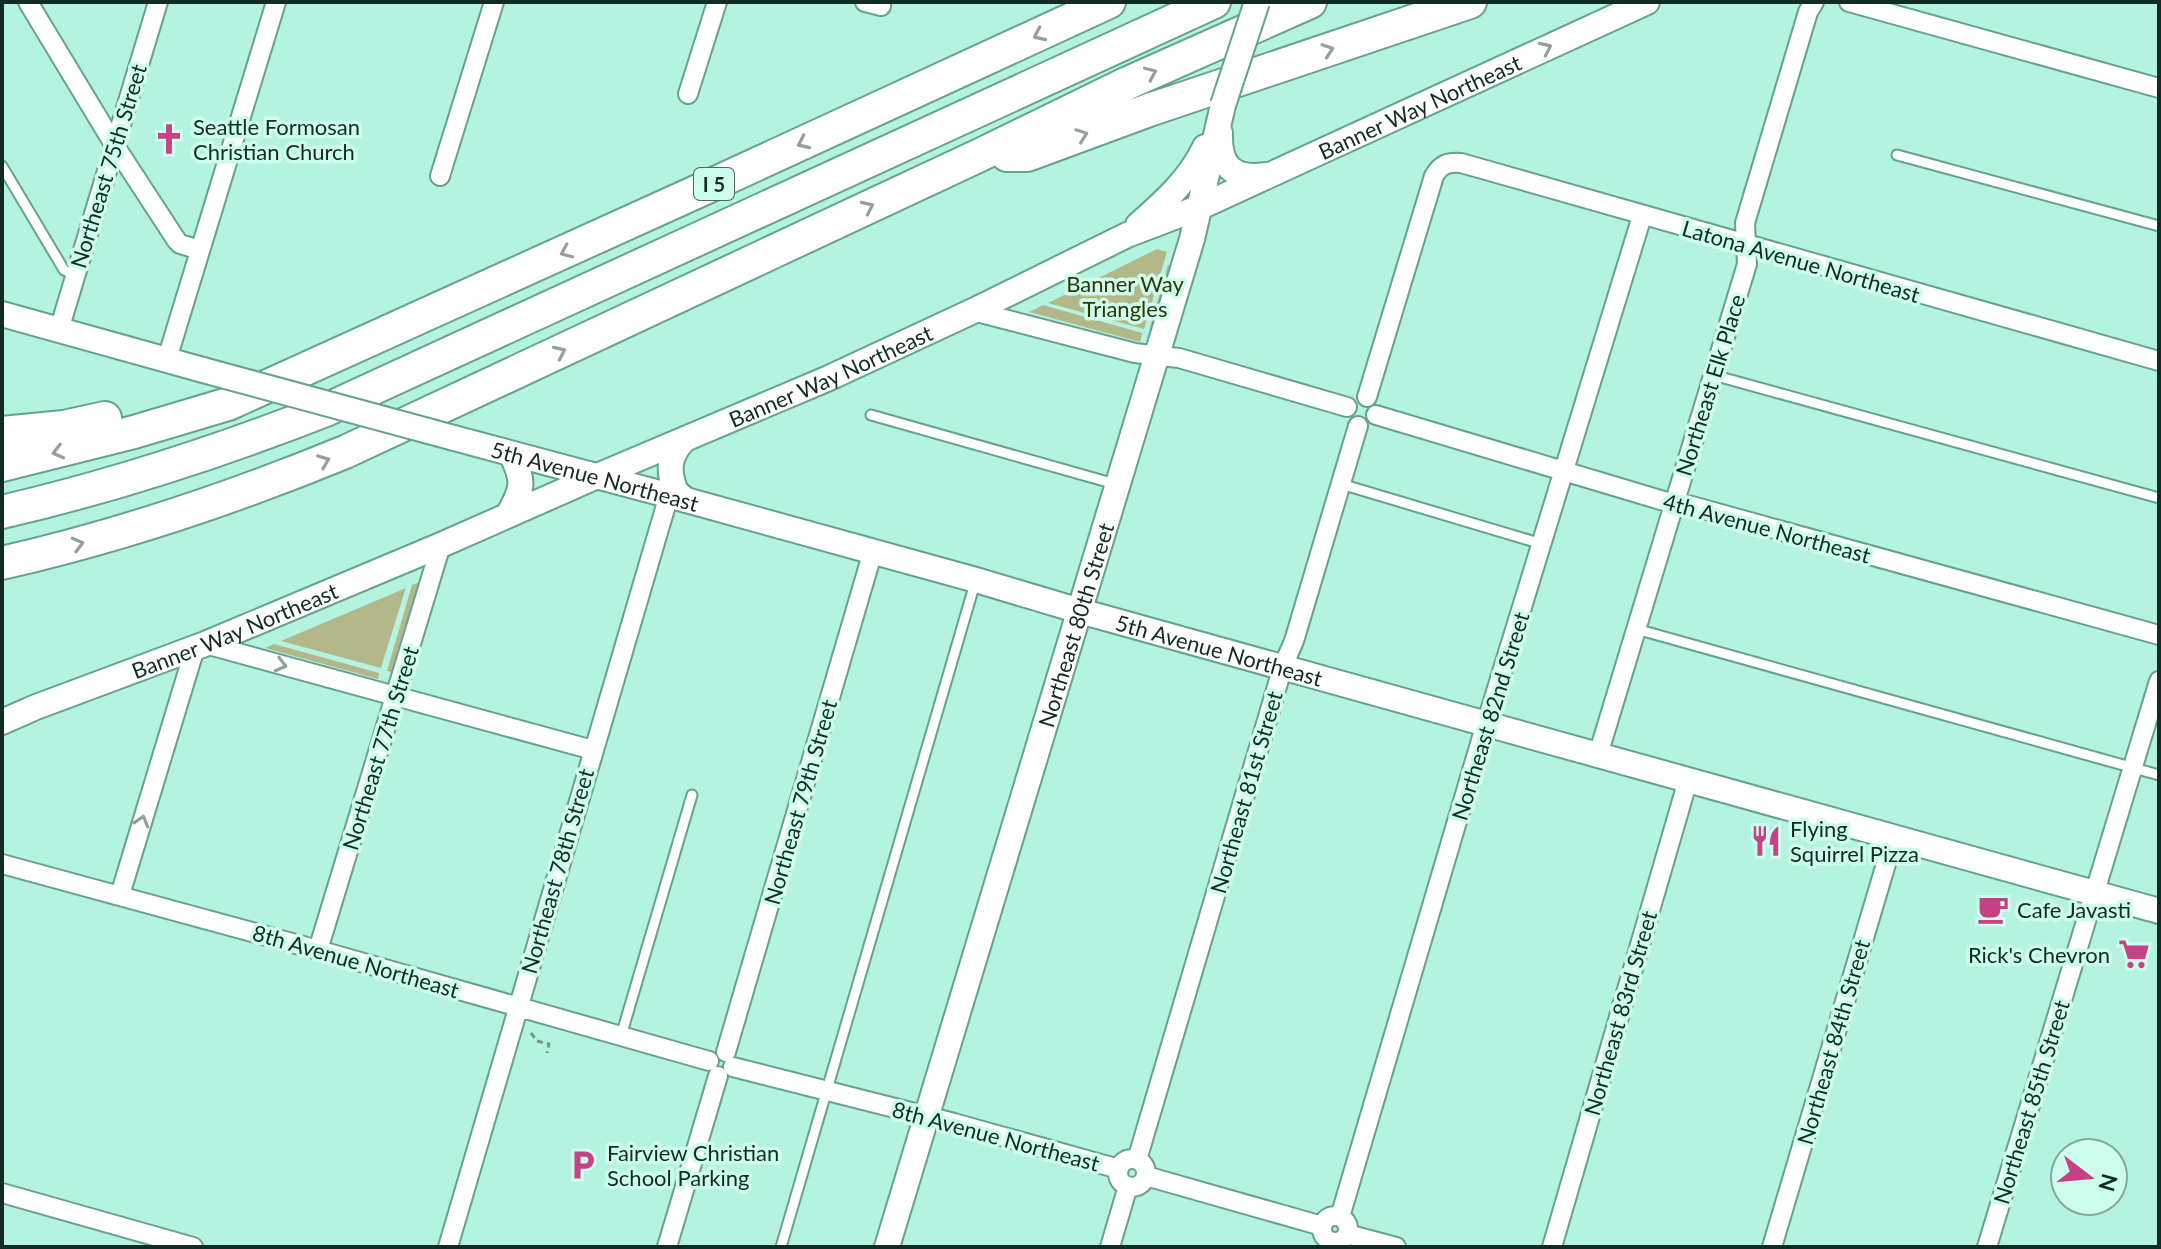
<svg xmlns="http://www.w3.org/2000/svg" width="2161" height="1249" viewBox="0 0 2161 1249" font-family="Lato,sans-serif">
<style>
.green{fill:#b3b88b}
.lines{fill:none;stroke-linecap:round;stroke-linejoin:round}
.lane-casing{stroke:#66a290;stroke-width:13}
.street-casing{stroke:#66a290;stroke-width:22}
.secondary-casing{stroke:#66a290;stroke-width:28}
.highway-casing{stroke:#66a290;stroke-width:36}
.path{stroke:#6e9c8e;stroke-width:3;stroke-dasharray:6 4;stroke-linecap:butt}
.lane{stroke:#fff;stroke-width:9}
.street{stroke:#fff;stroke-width:18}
.secondary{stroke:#fff;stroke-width:24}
.highway{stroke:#fff;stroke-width:32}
.secondary-bridge-casing{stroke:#66a290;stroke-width:28;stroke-linecap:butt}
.secondary-bridge{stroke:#fff;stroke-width:24}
.oneway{stroke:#94a09c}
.labels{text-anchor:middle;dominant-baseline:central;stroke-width:7;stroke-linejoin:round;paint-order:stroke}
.shield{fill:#ccfded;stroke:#4a6a60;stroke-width:2}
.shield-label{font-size:20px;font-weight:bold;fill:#122b24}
.street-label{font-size:22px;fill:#122b24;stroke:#ccfded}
.poi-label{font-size:22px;fill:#122b24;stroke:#ccfded;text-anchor:start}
.park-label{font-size:22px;fill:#333603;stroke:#ccfded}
</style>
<rect width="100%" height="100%" fill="#b4f3df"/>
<!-- green -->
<path class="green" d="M 1157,249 L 1167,252 L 1144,329 L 1048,303 Z
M 1168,265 L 1172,267 L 1153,331 L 1149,331 Z
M 1043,305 L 1142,333 L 1140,342 L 1029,312 Z
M 420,582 L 394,668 L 393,672 L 387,671 L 412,585 Z
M 406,587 L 381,668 L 281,641 L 406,588 Z
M 274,644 L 379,673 L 378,679 L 265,648 Z"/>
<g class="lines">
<defs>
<path id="lane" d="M 1897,155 L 2159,226
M 2,166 L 64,270 L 75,275
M 1713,375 L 2159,498
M 871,415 L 1115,484
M 1341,484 L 1542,544
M 1636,629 L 2159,775
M 621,1036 L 692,795
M 781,1247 L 975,583"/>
<path id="street" d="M 28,2 L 115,146 L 177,241 L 180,244 L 200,250
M 865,2 L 881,6
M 1849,2 L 2159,88
M 688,94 L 717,2
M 440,176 L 494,2
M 973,311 L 1135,353 L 1179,358 L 1347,407
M 59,330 L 158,2
M 167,359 L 276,2
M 1367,397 L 1434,176 C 1441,164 1448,162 1461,163 L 2159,361
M 1376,415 L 1674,504 L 1692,506 L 2159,635
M 205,644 L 593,750
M 1598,755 L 1747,264 L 1745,223 L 1808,12 L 1814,2
M 2,864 L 318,950 L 709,1061
M 120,895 L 195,648
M 318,950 L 441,545
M 726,1052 L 873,551
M 733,1067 L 954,1123 L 1119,1169
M1118 1173a14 14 0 1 1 28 0a14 14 0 1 1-28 0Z
M 1137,1160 L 1283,666 L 1294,641 L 1358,426
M 1146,1176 L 1322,1226
M 2,1193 L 193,1247
M1322 1229a13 13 0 1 1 26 0a13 13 0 1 1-26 0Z
M 1340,1217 L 1479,747 L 1642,216
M 1347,1234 L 1396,1247
M 448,1247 L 669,495
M 667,1247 L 718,1076
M 1110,1247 L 1128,1186
M 1552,1247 L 1688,780
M 1772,1247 L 1894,837
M 1987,1247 L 2159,681"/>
<g id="secondary">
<path d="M 1220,133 C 1219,165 1232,180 1265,175"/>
<path d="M 1138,225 C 1165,201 1189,180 1205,147"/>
<path d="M 2,314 L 203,370"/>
<path id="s1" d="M 454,438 L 686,500 L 976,580 L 1080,611 L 2159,911"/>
<path d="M 683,441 C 668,457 668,472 676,492 L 686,500"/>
<path d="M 508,515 C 523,489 525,481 511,454"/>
<path id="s2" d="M 2,722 L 36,707 L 205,644 L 441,545 L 595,477 L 829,378 L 973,311 L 1127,235 L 1198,208 L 1647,2"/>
<path id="s3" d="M 887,1247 L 1192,239 L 1223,105"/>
</g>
<path id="highway" d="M 1007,155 L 1027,155 L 1149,110 L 1470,2
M 2,433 L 64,427 L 105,418
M 2,465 L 134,432 L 228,404 L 694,193 L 1109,2
M 2,512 C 114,486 221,451 328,409 L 1214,2
M 2,563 C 120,536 233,498 345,452 L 980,155 L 1128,83 L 1310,2"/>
</defs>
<!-- lane casing -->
<use href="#lane" class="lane-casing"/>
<!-- street casing -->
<use href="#street" class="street-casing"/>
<!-- secondary casing -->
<use href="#secondary" class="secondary-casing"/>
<!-- highway casing -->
<use href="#highway" class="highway-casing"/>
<!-- path -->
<path class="path" d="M 531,1033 L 537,1041 L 549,1044 L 547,1053"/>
<!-- lane -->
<use href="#lane" class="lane"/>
<!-- street -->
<use href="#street" class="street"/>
<!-- secondary -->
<use href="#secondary" class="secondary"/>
<!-- highway -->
<use href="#highway" class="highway"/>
<defs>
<path id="secondary-bridge" d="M 1223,105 L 1257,2
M 203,370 L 454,438"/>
</defs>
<!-- secondary-bridge casing -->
<use href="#secondary-bridge" class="secondary-bridge-casing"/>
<!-- secondary-bridge -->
<use href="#secondary-bridge" class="secondary-bridge"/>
</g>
<!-- one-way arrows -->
<defs><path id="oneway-chevron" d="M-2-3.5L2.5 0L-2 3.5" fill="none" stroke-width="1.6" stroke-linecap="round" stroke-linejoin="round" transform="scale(2)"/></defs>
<g class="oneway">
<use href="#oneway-chevron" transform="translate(1039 35) rotate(155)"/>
<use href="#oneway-chevron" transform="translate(1546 48) rotate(-25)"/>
<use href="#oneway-chevron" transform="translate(1328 50) rotate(-19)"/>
<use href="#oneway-chevron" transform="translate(1151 73) rotate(-24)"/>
<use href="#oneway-chevron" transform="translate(1082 135) rotate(-20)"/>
<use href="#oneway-chevron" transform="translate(803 143) rotate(155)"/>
<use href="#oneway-chevron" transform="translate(868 207) rotate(-25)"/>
<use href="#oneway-chevron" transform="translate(566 252) rotate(156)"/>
<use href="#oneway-chevron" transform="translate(560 352) rotate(-25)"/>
<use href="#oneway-chevron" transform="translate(58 452) rotate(166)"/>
<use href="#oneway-chevron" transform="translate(324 461) rotate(-22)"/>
<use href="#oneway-chevron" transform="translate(78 544) rotate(-15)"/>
<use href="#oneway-chevron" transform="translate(281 665) rotate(15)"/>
<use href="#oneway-chevron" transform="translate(142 821) rotate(-74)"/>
</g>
<!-- icons -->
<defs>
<symbol id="church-bare" viewBox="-9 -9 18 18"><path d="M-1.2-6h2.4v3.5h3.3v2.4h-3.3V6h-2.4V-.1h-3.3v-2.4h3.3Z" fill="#c74285" stroke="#ccfded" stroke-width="2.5" paint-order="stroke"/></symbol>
<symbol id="restaurant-bare" viewBox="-9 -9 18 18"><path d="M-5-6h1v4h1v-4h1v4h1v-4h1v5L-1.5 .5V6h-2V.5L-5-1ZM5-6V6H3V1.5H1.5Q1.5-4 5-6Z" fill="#c74285" stroke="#ccfded" stroke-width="2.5" paint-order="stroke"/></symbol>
<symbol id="cafe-bare" viewBox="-9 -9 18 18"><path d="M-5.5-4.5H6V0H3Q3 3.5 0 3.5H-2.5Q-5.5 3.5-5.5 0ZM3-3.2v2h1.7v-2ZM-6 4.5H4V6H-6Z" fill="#c74285" stroke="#ccfded" stroke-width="2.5" paint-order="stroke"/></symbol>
<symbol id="supermarket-bare" viewBox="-9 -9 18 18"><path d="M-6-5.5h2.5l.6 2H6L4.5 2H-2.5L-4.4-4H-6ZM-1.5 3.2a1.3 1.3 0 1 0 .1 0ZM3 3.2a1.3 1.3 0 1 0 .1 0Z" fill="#c74285" stroke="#ccfded" stroke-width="2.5" paint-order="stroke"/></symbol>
<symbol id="parking-bare" viewBox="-9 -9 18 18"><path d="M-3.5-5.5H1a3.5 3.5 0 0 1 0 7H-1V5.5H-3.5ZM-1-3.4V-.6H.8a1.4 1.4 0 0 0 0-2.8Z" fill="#c74285" stroke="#ccfded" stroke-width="2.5" paint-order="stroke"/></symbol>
</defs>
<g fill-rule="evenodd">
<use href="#church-bare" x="147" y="117" width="44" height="44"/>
<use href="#restaurant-bare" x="1744" y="819" width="44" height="44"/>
<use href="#cafe-bare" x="1971" y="887" width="44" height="44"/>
<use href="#supermarket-bare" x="2112" y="932" width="44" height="44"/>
<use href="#parking-bare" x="561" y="1143" width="44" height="44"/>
</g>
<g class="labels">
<!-- shield labels -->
<rect class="shield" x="694" y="168" width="40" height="32" rx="6"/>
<g class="shield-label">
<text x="714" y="184">I 5</text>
</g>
<!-- street labels -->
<g class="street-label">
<text stroke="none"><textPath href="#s2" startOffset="1546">Banner Way Northeast</textPath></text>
<text transform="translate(108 166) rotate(-73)">Northeast 75th Street</text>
<text transform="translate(1801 261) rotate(16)">Latona Avenue Northeast</text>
<text stroke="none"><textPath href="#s2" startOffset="898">Banner Way Northeast</textPath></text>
<text transform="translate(1710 385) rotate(-73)">Northeast Elk Place</text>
<text stroke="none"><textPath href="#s1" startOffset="146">5th Avenue Northeast</textPath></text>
<text transform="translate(1767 528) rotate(15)">4th Avenue Northeast</text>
<text stroke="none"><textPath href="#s3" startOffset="650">Northeast 80th Street</textPath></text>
<text stroke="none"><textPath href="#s2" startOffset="250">Banner Way Northeast</textPath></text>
<text stroke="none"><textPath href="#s1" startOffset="794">5th Avenue Northeast</textPath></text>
<text transform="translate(1490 716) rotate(-73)">Northeast 82nd Street</text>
<text transform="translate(380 748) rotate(-73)">Northeast 77th Street</text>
<text transform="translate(1246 792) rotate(-74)">Northeast 81st Street</text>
<text transform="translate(800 802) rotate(-74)">Northeast 79th Street</text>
<text transform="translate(557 871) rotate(-74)">Northeast 78th Street</text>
<text transform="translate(356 961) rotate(16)">8th Avenue Northeast</text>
<text transform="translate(1620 1013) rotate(-74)">Northeast 83rd Street</text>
<text transform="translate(1833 1042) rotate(-74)">Northeast 84th Street</text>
<text transform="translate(2031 1102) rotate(-73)">Northeast 85th Street</text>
<text transform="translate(996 1136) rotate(15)">8th Avenue Northeast</text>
</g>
<!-- poi labels -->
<g class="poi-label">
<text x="193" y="126">Seattle Formosan<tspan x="193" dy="25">Christian Church</tspan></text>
<text x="1790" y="828">Flying<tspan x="1790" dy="25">Squirrel Pizza</tspan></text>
<text x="2017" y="909">Cafe Javasti</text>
<text x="2110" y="954" text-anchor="end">Rick's Chevron</text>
<text x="607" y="1152">Fairview Christian<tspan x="607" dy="25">School Parking</tspan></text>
</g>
<!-- park labels -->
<g class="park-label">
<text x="1125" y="283">Banner Way<tspan x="1125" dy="25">Triangles</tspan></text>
</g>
</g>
<!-- border -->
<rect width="2161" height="1249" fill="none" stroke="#122b24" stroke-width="8"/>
<!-- north arrow -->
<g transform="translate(2089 1177) rotate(106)"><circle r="38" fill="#ccfded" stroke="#82a99d" stroke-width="2"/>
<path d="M0-6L14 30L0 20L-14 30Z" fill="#c74285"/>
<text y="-12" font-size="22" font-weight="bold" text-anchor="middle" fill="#122b24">N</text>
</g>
</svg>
